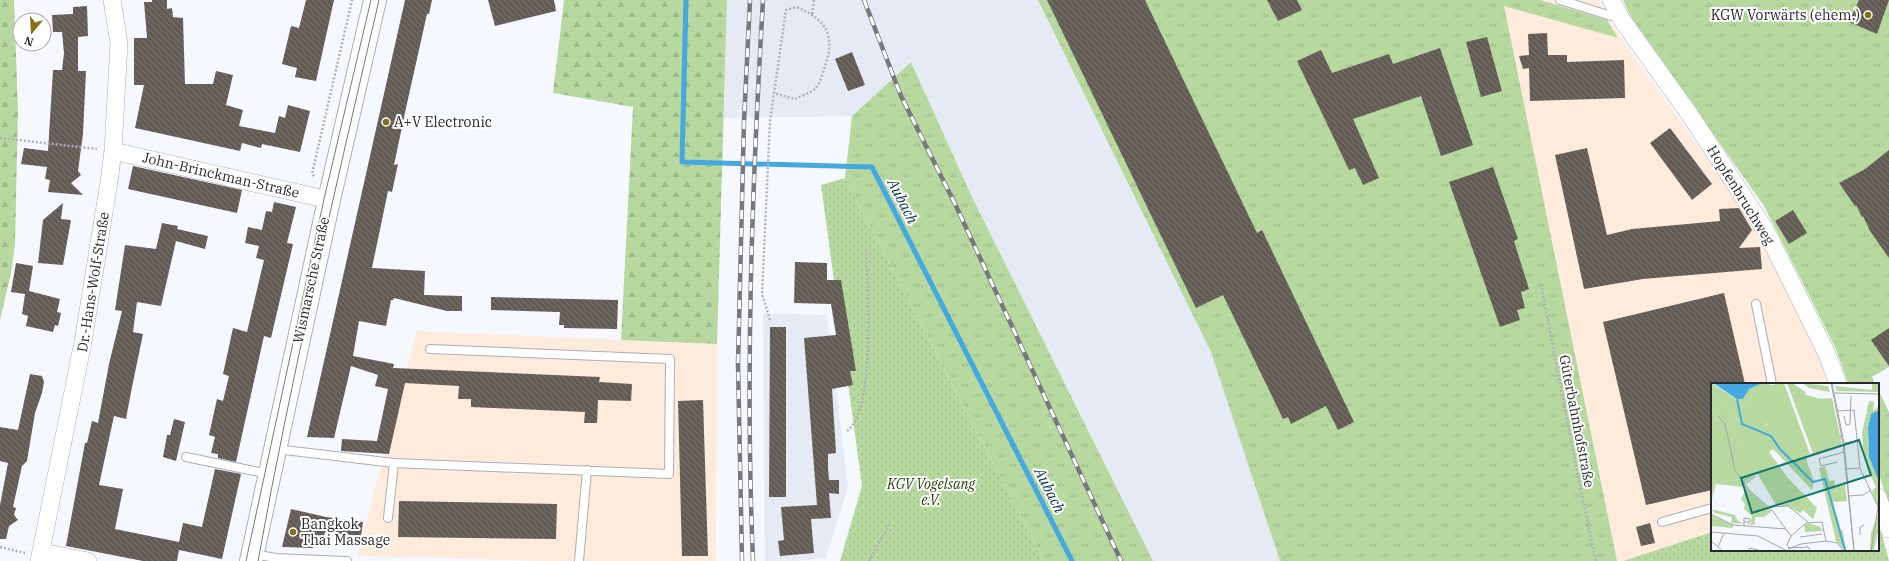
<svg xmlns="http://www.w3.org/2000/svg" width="1889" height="561" viewBox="0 0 1889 561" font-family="'IBM Plex Serif',serif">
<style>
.commercial{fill:#ffebdb}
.built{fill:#e6eaf4}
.grass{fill:url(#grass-tufts)}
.forest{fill:url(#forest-firs)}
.garden{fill:url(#garden-dots)}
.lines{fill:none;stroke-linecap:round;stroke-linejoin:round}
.stream{stroke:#45a8e1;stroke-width:5}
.building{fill:url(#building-back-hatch)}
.service-casing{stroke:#abaeb8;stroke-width:10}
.minor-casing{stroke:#abaeb8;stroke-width:18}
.primary-casing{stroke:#abaeb8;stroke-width:24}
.path{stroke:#b0b1b7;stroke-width:2.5;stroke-dasharray:2 2;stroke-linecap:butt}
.service{stroke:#fff;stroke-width:8}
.minor{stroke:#fff;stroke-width:17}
.primary{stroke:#fff;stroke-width:22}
.tram{stroke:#77787d;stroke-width:1}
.rail-casing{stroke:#77787d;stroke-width:4.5}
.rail{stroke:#fff;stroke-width:3;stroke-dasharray:9;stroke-linecap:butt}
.poi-dot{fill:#827214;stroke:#fff;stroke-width:1.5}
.labels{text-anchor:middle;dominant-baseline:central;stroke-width:4;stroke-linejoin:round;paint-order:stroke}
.poi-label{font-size:14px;fill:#28292d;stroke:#fff;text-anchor:start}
.street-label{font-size:14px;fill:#28292d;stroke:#fff}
.park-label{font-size:14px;font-style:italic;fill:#1f3c00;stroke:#fff}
.water-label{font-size:15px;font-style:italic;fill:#09354c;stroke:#fff}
.inset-river{fill:none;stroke:#45a8e1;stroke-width:2}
.inset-road{fill:none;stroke:#a4a5ab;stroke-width:1}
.view{fill:#0f766e;fill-opacity:0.15;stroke:#0f766e;stroke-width:2}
.inset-edge{fill:none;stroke:#28292d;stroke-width:2}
</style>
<defs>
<pattern id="grass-tufts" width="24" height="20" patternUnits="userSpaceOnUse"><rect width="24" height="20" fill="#b7d99f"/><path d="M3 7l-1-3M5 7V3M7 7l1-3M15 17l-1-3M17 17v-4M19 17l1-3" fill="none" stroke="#9dba89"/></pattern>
<pattern id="forest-firs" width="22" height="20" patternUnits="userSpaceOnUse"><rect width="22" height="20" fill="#b7d99f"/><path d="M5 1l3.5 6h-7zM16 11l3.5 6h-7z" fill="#9dba89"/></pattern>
<pattern id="garden-dots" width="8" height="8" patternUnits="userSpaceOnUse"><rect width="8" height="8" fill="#b7d99f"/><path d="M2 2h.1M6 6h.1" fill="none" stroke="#9dba89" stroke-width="1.8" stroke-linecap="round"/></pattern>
<pattern id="building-back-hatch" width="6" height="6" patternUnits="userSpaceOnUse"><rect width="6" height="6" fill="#635c55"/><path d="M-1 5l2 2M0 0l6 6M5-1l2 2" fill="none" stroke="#7a7570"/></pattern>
</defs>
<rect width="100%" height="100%" fill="#f6f8ff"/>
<!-- commercial -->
<path class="commercial" d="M 1487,0 L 1599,0 L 1610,22 L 1764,239 L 1823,361 L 1831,384 L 1712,384 L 1712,532 L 1623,561 L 1617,561 L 1504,6 Z
M 417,331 L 717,344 L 716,561 L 544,561 L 357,556 Z"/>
<!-- built -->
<path class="built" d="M 727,0 L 1487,0 L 1504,5 L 1617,561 L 1153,561 L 973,199 L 911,62 L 852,116 L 724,118 Z
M 763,313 L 827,315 L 848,487 L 826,558 L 795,561 L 765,561 Z"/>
<!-- grass -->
<path class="grass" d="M 1038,0 L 1540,0 L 1607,20 L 1618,38 L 1504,6 L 1617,561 L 1280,561 L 1211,352 Z
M 1623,0 L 1889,0 L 1889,367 L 1872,377 L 1875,384 L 1848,384 L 1836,349 L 1764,206 L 1631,17 Z
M 911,62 L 973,199 L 1153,561 L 1044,561 L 845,178 L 852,116 Z
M 1878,389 L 1889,412 L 1889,506 L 1878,471 Z"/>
<!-- forest -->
<path class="forest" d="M 0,0 L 14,0 L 18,110 L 15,244 L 11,273 L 0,320 Z
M 564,0 L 727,0 L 717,344 L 621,340 L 633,107 L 553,93 Z"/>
<!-- garden -->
<path class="garden" d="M 845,178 L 1044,561 L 840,561 L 862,486 L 821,185 Z
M 1878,520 L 1889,561 L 1623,561 L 1712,532 L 1712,550 L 1878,550 Z"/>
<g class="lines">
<!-- stream -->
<path class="stream" d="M 686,0 L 682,162 L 872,167 L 1072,561"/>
</g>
<!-- building -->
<path class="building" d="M 152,0 L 167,0 L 167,9 L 172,8 L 173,17 L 183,18 L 185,84 L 213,84 L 216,71 L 233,75 L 226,105 L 243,110 L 239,126 L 275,133 L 279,116 L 285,118 L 288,105 L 310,111 L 300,152 L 262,144 L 261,148 L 242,143 L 240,151 L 135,128 L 144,85 L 134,85 L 134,38 L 147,38 L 144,2 L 152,2 Z
M 306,0 L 334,0 L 316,81 L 295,77 L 297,68 L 282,64 L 291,26 L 299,28 Z
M 405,0 L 432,0 L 429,14 L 427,14 L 406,108 L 394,165 L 398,164 L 392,192 L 388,191 L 372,268 L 425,271 L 424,295 L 462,296 L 462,311 L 447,311 L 394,298 L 393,300 L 391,300 L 386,326 L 359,321 L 353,356 L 394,364 L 393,368 L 600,377 L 599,382 L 632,384 L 631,401 L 598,400 L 597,423 L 584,423 L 585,412 L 471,407 L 471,399 L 458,399 L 459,386 L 405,383 L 389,454 L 341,451 L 342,439 L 377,441 L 388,389 L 375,386 L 378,375 L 351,366 L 334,438 L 307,437 Z
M 488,0 L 554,0 L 556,11 L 495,26 Z
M 1047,0 L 1145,0 L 1257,233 L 1262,230 L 1354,422 L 1338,430 L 1326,406 L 1291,424 L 1288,417 L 1283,419 L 1223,295 L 1196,308 Z
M 1267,0 L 1297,0 L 1302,10 L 1278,21 Z
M 1859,0 L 1889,0 L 1877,34 L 1849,22 Z
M 87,6 L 88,36 L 78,37 L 78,71 L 86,71 L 83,134 L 78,171 L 81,175 L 71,183 L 83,195 L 48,192 L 50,180 L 45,179 L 47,167 L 21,164 L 24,148 L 48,151 L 53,70 L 62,70 L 64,53 L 62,32 L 53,32 L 52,15 L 73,14 L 73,7 Z
M 1547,33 L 1548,55 L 1567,55 L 1567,62 L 1624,60 L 1625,98 L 1530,101 L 1529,68 L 1523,69 L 1519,56 L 1529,55 L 1528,34 Z
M 1487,37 L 1502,91 L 1481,97 L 1466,42 Z
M 1440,48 L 1473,145 L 1441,156 L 1421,96 L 1353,119 L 1379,178 L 1363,185 L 1355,168 L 1349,170 L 1297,61 L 1321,50 L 1332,73 L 1389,54 L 1393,64 Z
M 852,52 L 865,85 L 848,91 L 835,59 Z
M 1670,128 L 1712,184 L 1692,200 L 1650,143 Z
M 1587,148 L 1607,235 L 1632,229 L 1720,221 L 1719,209 L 1739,208 L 1752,230 L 1739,248 L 1760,247 L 1762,269 L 1643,279 L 1584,289 L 1555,155 Z
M 1889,150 L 1889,258 L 1870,231 L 1863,216 L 1862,217 L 1856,205 L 1855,206 L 1839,183 L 1865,169 Z
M 133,166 L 242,190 L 237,213 L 128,189 Z
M 1493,167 L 1518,239 L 1514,241 L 1529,289 L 1521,292 L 1525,308 L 1517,310 L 1520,320 L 1500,327 L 1449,182 Z
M 274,202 L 296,207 L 287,243 L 293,244 L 271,338 L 264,336 L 236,462 L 218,458 L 218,454 L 211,453 L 215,437 L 209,435 L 217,399 L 223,401 L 229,376 L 223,374 L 233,328 L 247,332 L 264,260 L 256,258 L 259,246 L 245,243 L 248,227 L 262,230 L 266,211 L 272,212 Z
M 63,203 L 61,219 L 71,220 L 63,265 L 38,263 L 43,220 Z
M 1793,210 L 1807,233 L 1789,244 L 1775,221 Z
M 162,223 L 178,226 L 177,229 L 208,236 L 205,249 L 176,241 L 161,306 L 137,302 L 133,332 L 143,334 L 132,387 L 126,419 L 114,416 L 99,485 L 123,489 L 115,529 L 179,542 L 183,523 L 202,527 L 215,469 L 241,474 L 222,559 L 179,550 L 177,561 L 143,561 L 66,546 L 85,443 L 87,443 L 92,421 L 98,423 L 109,364 L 122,311 L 115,310 L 125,245 L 156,249 Z
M 795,262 L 827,263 L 827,280 L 841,280 L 856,371 L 850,371 L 853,385 L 832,389 L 836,453 L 828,454 L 828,468 L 829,480 L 839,480 L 839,494 L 829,493 L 831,518 L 811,519 L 814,553 L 780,556 L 778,541 L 784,540 L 781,507 L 817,505 L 804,338 L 836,335 L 831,304 L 794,303 Z
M 16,263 L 33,266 L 29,291 L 60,299 L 57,312 L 61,313 L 58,326 L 55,325 L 53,332 L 26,326 L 28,316 L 22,314 L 25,294 L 11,292 Z
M 1724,293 L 1745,384 L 1712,384 L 1712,490 L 1646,505 L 1603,322 Z
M 491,297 L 618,300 L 617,329 L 564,328 L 564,325 L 559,325 L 560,312 L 556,312 L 491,310 Z
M 770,327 L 786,327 L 786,497 L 769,497 Z
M 1889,328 L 1889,366 L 1871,340 Z
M 30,374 L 42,376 L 44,382 L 42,393 L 35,413 L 27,461 L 22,466 L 13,507 L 16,508 L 14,515 L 18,520 L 9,526 L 6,539 L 0,539 L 0,505 L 8,463 L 0,461 L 0,427 L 18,430 Z
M 703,400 L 708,556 L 682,556 L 678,401 Z
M 174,419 L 185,422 L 176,461 L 163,457 L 167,435 L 170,435 Z
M 399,501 L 557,504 L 556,539 L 398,537 Z
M 291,509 L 326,517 L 363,522 L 361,536 L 325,532 L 324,536 L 315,535 L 313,548 L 282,547 Z
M 1650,523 L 1655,543 L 1641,546 L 1636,527 Z"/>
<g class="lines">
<defs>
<path id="service" d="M 1560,0 L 1621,19
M 1756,304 L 1772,384
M 276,449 L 394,463 L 669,474 L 670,359 L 430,349
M 186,457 L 269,474
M 388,518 L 394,463
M 1662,522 L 1712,508
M 253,554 L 276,558 L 347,561
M 579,561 L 587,470"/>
<path id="minor" d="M 1611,0 L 1622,20 L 1690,115 L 1766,231 L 1827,354 L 1838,384
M 113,151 L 329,200
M 1878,497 L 1889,529
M 42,552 L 88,561
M 39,561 L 83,342 L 109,182 L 113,151 L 119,43 L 112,0"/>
<path id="primary" d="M 251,561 L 329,200 L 375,0"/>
</defs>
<!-- service casing -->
<use href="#service" class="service-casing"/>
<!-- minor casing -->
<use href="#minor" class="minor-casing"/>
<!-- primary casing -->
<use href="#primary" class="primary-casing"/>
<!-- path -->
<path class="path" d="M 812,14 L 814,0
M 0,138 L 97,149
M 314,176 L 312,174 L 352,0
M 1541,284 L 1576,467 L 1596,561
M 770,320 L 762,294 L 770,121 L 786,10 L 797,7 C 826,20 836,35 825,66 C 823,73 820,83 815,89 C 810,93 801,96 795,99 L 773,93
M 847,431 C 876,411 868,284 866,249
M 0,547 L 25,553
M 1284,557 L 1286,561
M 869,561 L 890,523"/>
<!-- service -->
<use href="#service" class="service"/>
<!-- minor -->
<use href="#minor" class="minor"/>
<!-- primary -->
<use href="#primary" class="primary"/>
<!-- tram -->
<path class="tram" d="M 246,561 L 324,199 L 371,0
M 258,561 C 292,373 336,186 379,0"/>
<defs>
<path id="rail" d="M 864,0 L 901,96 L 956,206 L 1121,561
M 742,561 L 738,364 L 744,121 L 750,0
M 753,561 C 745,374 752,187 763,0"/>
</defs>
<!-- rail casing -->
<use href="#rail" class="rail-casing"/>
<!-- rail -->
<use href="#rail" class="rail"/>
</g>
<!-- markers -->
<g class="poi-dot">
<circle cx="1868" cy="15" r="4"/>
<circle cx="386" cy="122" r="4"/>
<circle cx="293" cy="532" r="4"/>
</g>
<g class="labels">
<!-- poi labels -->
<g class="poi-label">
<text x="1860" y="15" text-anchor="end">KGW Vorwärts (ehem.)</text>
<text x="394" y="122">A+V Electronic</text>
<text x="301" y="524">Bangkok<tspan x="301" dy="16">Thai Massage</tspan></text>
</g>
<!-- street labels -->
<g class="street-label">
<text transform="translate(221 175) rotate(13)">John-Brinckman-Straße</text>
<text transform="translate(1741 195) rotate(58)">Hopfenbruchweg</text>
<text transform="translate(311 280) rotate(-78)">Wismarsche Straße</text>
<text transform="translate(93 282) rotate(-81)">Dr.-Hans-Wolf-Straße</text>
<text transform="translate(1577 421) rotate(79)">Güterbahnhofstraße</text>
</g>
<!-- park labels -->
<g class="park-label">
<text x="931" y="484">KGV Vogelsang<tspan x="931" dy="16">e.V.</tspan></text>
</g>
<!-- water labels -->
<g class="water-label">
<text transform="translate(903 201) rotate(63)">Aubach</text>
<text transform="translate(1050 490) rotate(63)">Aubach</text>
</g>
</g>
<!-- overview -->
<g transform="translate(1711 383)">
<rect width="168" height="168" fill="#f6f8ff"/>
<path d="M 52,0 L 61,2 L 68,0 L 55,42 L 78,66 L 75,70 L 103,98 L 101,107 L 62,66 L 58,69 L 77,95 L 106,125 L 102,136 L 92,127 L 89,130 L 77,123 L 57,122 L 65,122 L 24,53 L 0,25 L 0,9 L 28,38 L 29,25 L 37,20 L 45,3 ZM 94,12 L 108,16 L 121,15 L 131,62 L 102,70 L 82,16 ZM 29,96 L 37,107 L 61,128 L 53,134 L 44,134 L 44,142 L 35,141 L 40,140 L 41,133 L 33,126 L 34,121 L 30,116 L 35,106 L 32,104 L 5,101 L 0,119 L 3,101 ZM 0,126 L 24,132 L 26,137 L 33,141 L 20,140 L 21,134 L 4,130 ZM 98,140 L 109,144 L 112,148 L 94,149 L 93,142 Z" fill="#b7d99f"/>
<path d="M 0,0 L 26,16 L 32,16 L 38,6 L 45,3 L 37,20 L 29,25 L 28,38 L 0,9 ZM 76,0 L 81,0 L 95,9 L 94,12 L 111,16 L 112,25 L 105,28 L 101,18 L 96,16 L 86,19 L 90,30 L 96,31 L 95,40 L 100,40 L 101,42 L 96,43 L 97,45 L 104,44 L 104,54 L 108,53 L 110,58 L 105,60 L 102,57 L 101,63 L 104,65 L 111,59 L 115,67 L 102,70 ZM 91,0 L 117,3 L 119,9 L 98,5 ZM 161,0 L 168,0 L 168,9 L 126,8 L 124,3 L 161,7 ZM 158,18 L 163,19 L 162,28 L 168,23 L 168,27 L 160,31 L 157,44 L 158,74 L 168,99 L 168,127 L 161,108 L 165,104 L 156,85 L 152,64 L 151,50 ZM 117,34 L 125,34 L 126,52 L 130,52 L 130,59 L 122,57 L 124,53 L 120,50 L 109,50 L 124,42 ZM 114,83 L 118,98 L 123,97 L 128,118 L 122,119 L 130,147 L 132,148 L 135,168 L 125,158 L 108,85 ZM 168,129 L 168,145 L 163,166 L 159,168 L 160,150 Z" fill="#b7d99f"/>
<path d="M 134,102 L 136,118 L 125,119 L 124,103 Z" fill="#b7d99f"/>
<path d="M 68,0 L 73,0 L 99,71 L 96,72 L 96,79 L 103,98 L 74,70 L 78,66 L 56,46 L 56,35 ZM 0,25 L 24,53 L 47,90 L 33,100 L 29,96 L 3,101 L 0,116 ZM 0,132 L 22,142 L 22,145 L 0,143 Z" fill="#b7d99f"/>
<path d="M 2,0 L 52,0 L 38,6 L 32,16 L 26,16 ZM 168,27 L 168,99 L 158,74 L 157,44 L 160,31 Z" fill="#45a8e1"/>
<path class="inset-river" d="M 26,16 L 31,41 L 60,53 L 69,66 L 102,99 L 114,96 L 134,167"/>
<path class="inset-road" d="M 120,0 L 132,60 L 143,168M 121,0 L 133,60 L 143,168M 123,10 L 168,11M 127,28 L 143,27 L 149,85 L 167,124 L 160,168M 7,33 L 14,41 L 24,87 L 38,107 L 61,127 L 80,153M 133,33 L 135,42 L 139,41 L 140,13M 132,60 L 146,58M 98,72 L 132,62M 126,79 L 110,83 L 108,76 L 133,69M 135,86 L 149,85M 34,101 L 45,93M 137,113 L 152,112 L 160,107M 58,124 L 77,123 L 97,139M 0,131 L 22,142 L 75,146M 33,143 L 33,139 L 39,139 L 39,136 L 33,135 L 33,139M 0,149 L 47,153 L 76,168M 149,152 L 149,144 L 153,142M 89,154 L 111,151M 0,158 L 12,168M 7,164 L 13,150M 78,165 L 76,162 L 80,153 L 95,140 L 111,139 L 115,158M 78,165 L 97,164 L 100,168M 77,166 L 90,161 L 115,158 L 126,160 L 133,168M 37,168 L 39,165 L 51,168"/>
<path class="view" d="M 148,57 L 160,92 L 41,130 L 30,95 Z"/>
<rect width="168" height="168" class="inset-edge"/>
</g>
<!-- north arrow -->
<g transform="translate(32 32) rotate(198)"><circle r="19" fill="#ffffff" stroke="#a9a9ab"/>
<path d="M0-3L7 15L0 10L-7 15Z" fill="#827214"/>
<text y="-6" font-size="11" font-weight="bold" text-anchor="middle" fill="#28292d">N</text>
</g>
</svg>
